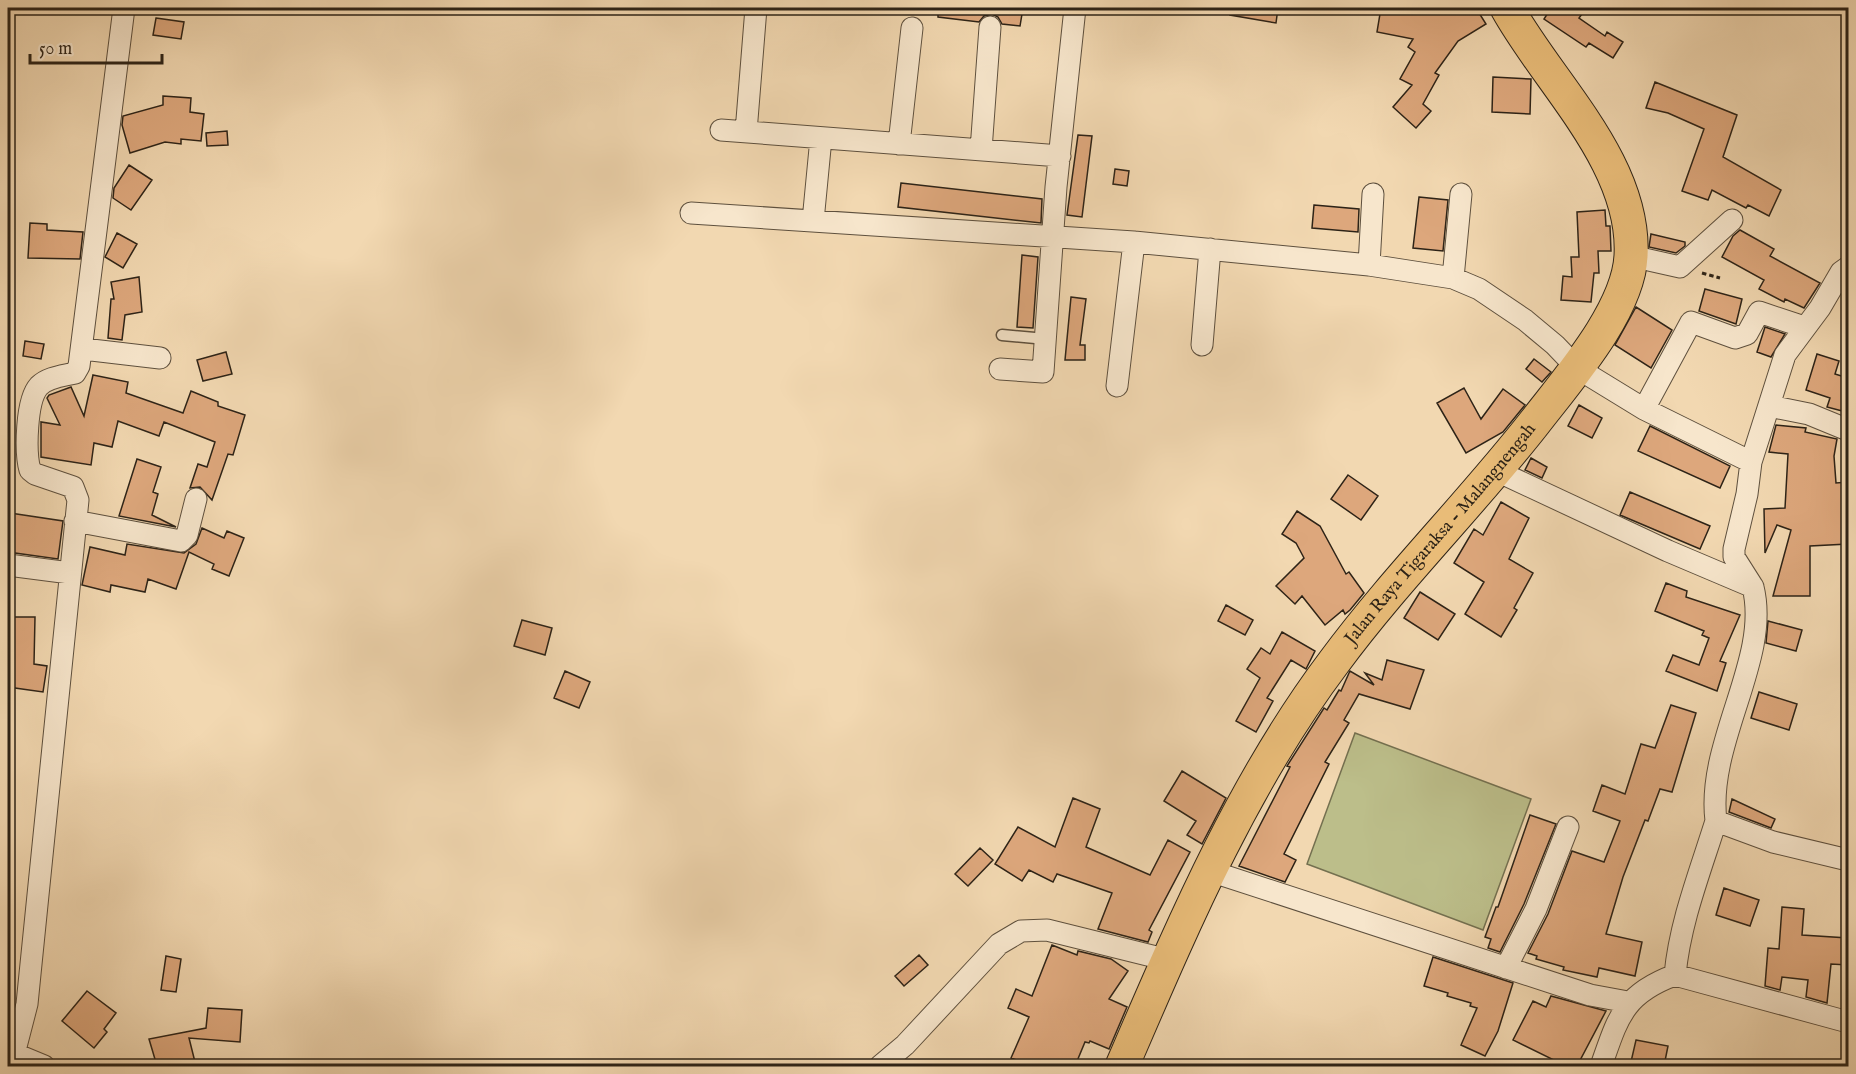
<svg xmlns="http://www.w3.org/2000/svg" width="1856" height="1074" viewBox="0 0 1856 1074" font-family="'IM FELL English',serif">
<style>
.green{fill:#bcbe8a;stroke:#747050;stroke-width:1.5}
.building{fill:#dda77c;stroke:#2d2317;stroke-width:1.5}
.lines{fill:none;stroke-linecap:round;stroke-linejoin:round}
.service-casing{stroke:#5e503e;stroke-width:13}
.minor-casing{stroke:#5e503e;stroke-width:23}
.primary-casing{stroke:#2d2317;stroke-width:35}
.path{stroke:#2d2317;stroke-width:3;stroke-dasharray:4.5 3;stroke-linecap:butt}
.service{stroke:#f7e6cc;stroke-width:10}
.minor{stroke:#f7e6cc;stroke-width:21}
.primary{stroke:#e9bc78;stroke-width:33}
.labels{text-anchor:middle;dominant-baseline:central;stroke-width:4.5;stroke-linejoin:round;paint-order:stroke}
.street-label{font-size:18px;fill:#2d2317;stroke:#f7e6cc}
</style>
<rect width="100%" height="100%" fill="#f2d8b1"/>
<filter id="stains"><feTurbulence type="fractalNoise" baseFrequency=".00333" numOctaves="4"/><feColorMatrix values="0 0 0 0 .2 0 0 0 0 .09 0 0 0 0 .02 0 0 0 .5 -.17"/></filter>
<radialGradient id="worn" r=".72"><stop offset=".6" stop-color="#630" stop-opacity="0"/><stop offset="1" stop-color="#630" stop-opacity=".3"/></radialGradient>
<!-- green -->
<path class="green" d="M 1355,733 L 1531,799 L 1483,930 L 1307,864 Z"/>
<!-- building -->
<path class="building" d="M 938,8 L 1023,8 L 1020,26 L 1002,24 L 998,17 L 992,14 L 984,16 L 979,22 L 938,17 Z
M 1230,8 L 1278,8 L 1276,23 L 1230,15 Z
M 1381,8 L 1443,8 L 1446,13 L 1455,8 L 1476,8 L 1486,24 L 1458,41 L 1435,73 L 1439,75 L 1423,104 L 1431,111 L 1416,128 L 1393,107 L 1412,85 L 1400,79 L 1415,52 L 1408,47 L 1413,39 L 1377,32 Z
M 1551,8 L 1572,8 L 1582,14 L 1579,18 L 1605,36 L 1607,32 L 1623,42 L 1613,58 L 1589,43 L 1586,47 L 1544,19 Z
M 156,18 L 184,22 L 181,39 L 153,35 Z
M 1493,77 L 1531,79 L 1530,114 L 1492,112 Z
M 1655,82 L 1737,115 L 1723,157 L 1781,190 L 1769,216 L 1748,205 L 1746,208 L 1712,190 L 1708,200 L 1682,191 L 1704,129 L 1668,113 L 1646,108 Z
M 163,96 L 191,98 L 190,112 L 204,114 L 201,141 L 181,139 L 181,144 L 165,142 L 130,153 L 122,125 L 123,116 L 163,105 Z
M 227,131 L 228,145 L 207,146 L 206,133 Z
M 1078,135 L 1092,136 L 1082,217 L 1067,215 Z
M 129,165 L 152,180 L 131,210 L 113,198 L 114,188 Z
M 1115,169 L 1129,171 L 1127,186 L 1113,184 Z
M 901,183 L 1042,199 L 1041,223 L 898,207 Z
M 1419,197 L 1448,200 L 1443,251 L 1413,248 Z
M 1314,205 L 1359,209 L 1358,232 L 1312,228 Z
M 1605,210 L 1606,226 L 1610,226 L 1611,251 L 1598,251 L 1599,273 L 1594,273 L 1591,302 L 1561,300 L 1563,276 L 1572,277 L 1571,257 L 1579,257 L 1577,212 Z
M 30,223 L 47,224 L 47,230 L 83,232 L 80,259 L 28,258 Z
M 1740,230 L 1774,249 L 1770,256 L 1820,283 L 1804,308 L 1785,299 L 1784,302 L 1759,289 L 1764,280 L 1722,257 L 1733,236 Z
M 117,233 L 137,244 L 123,268 L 105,257 Z
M 1651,234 L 1685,242 L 1685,246 L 1676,253 L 1649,247 Z
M 1022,255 L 1038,257 L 1033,328 L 1017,327 Z
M 139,277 L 142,312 L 125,315 L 122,340 L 108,338 L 111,299 L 114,299 L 111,282 Z
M 1705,289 L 1742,299 L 1736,324 L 1699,311 Z
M 1071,297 L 1086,299 L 1080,345 L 1085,345 L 1085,360 L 1065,360 Z
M 1636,307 L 1672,330 L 1651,368 L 1615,345 Z
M 1765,327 L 1785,334 L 1771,357 L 1757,352 Z
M 25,341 L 44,344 L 41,359 L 23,356 Z
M 226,352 L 232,374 L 203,381 L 197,360 Z
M 1817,354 L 1839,361 L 1835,374 L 1848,378 L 1846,412 L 1827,407 L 1830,398 L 1806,390 Z
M 1534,359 L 1551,372 L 1542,382 L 1526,369 Z
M 93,375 L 128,382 L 126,393 L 183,413 L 191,391 L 218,402 L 218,406 L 245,415 L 233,455 L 228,454 L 212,500 L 200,487 L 190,488 L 198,464 L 207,467 L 215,442 L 164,422 L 159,436 L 118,421 L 112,447 L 94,443 L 91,465 L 41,457 L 41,422 L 60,425 L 47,398 L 49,395 L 71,387 L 84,416 Z
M 1464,388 L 1481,419 L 1503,389 L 1525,405 L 1503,432 L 1466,453 L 1437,403 Z
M 1579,405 L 1602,418 L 1592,438 L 1568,426 Z
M 1776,425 L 1806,428 L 1805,432 L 1837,439 L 1834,456 L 1836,483 L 1848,482 L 1848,544 L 1810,546 L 1810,596 L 1773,596 L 1791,530 L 1777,525 L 1765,553 L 1764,509 L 1785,508 L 1788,454 L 1769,452 Z
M 1650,426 L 1730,466 L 1720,488 L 1638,451 Z
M 1531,458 L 1547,467 L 1542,478 L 1525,470 Z
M 137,459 L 161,467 L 153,492 L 158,494 L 152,515 L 176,527 L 119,516 Z
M 1348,475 L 1378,496 L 1361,520 L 1331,499 Z
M 1630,492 L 1710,526 L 1700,549 L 1620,515 Z
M 1501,502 L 1529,518 L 1509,559 L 1533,573 L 1514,608 L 1517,610 L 1501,637 L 1465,614 L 1484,582 L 1454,563 L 1474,529 L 1483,535 Z
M 1297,511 L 1320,526 L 1346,574 L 1349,572 L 1364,593 L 1350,610 L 1345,614 L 1343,610 L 1325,625 L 1302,596 L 1295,604 L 1276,586 L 1304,558 L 1296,543 L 1282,534 Z
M 10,513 L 63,521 L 58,559 L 8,552 Z
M 202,528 L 224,538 L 227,531 L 244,538 L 229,576 L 212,569 L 214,564 L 189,552 L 176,589 L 148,579 L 145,592 L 111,585 L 110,592 L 82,585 L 90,547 L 125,555 L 127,544 L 184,553 L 196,544 Z
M 1666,583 L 1687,591 L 1686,597 L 1740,615 L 1720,661 L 1726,663 L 1717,691 L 1666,671 L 1673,655 L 1699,665 L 1709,638 L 1702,635 L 1704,631 L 1655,611 Z
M 1420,592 L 1455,614 L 1438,640 L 1404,618 Z
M 1226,605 L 1253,620 L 1245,635 L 1218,621 Z
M 8,617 L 35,617 L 34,664 L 47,666 L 43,692 L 8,687 Z
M 522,620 L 552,628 L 545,655 L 514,646 Z
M 1768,621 L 1802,630 L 1796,651 L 1766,643 Z
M 1282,632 L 1315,651 L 1306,669 L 1291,660 L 1267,698 L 1273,701 L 1256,732 L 1236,721 L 1260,678 L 1247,669 L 1261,648 L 1270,654 Z
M 1387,660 L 1424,670 L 1410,709 L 1359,694 L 1344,720 L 1349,723 L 1325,762 L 1329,764 L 1284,854 L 1296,860 L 1285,882 L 1239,866 L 1290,767 L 1287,766 L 1324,708 L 1327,710 L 1339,690 L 1341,691 L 1349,673 L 1350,671 L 1374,685 L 1365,673 L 1382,680 Z
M 565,671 L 590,682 L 579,708 L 554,698 Z
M 1759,692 L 1797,704 L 1789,730 L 1751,718 Z
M 1671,705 L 1696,713 L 1672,792 L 1660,789 L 1648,821 L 1645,820 L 1623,877 L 1606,934 L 1642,942 L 1635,976 L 1599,968 L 1597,977 L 1563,970 L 1564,967 L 1536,959 L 1537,956 L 1528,953 L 1548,914 L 1572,851 L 1604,862 L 1620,821 L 1593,811 L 1602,785 L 1625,794 L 1641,744 L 1655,748 Z
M 1182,771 L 1226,798 L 1202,844 L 1187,835 L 1196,821 L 1164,801 Z
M 1073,798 L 1100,809 L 1086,847 L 1150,875 L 1168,840 L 1190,852 L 1149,930 L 1152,932 L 1148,942 L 1098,929 L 1112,893 L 1057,874 L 1053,882 L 1029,870 L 1022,881 L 995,864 L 1018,827 L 1055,847 Z
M 1732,799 L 1775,819 L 1771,828 L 1729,812 Z
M 1530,815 L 1556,824 L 1524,904 L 1500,952 L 1488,948 L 1491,939 L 1485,937 L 1496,907 L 1498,907 Z
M 980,848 L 993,860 L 968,886 L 955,874 Z
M 1724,888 L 1759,900 L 1750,926 L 1716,915 Z
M 1782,907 L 1804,909 L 1802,935 L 1848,938 L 1848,965 L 1831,964 L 1827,1003 L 1806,997 L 1808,980 L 1782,977 L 1780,990 L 1765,986 L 1768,948 L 1779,949 Z
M 1052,945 L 1077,955 L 1078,951 L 1111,959 L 1128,971 L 1109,999 L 1127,1007 L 1109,1049 L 1090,1041 L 1089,1043 L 1085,1042 L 1075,1066 L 1032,1066 L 1011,1058 L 1029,1017 L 1008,1008 L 1016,989 L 1032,996 Z
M 919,955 L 928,965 L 904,986 L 895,976 Z
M 166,956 L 181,959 L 176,992 L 161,990 Z
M 1433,957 L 1513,983 L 1498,1031 L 1485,1056 L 1461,1045 L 1477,1008 L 1470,1006 L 1471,1003 L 1447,996 L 1448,993 L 1424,986 Z
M 87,991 L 116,1013 L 104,1029 L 107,1032 L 94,1048 L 62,1021 Z
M 1551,996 L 1606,1011 L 1577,1066 L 1551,1066 L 1554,1060 L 1513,1040 L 1533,1001 L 1546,1007 Z
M 208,1008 L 242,1010 L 240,1042 L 189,1038 L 196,1066 L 157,1066 L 149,1039 L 206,1028 Z
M 1636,1040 L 1668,1046 L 1664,1066 L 1630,1066 Z"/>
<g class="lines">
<defs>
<path id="service" d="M 1002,335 L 1046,339"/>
<path id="minor" d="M 721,130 L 1060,156
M 746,132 L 756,8
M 899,144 L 912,28
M 981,150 L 990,27
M 691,213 L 1134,242 L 1369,265 L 1453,278 L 1479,289 L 1525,320 L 1555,345 L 1577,368 L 1644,409 L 1751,462 L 1747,494 L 1734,549 L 1734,557 L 1753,587
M 813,221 L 821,138
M 1631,256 L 1680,267 L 1732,220
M 1369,265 L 1373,194
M 1453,278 L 1461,194
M 1202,345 L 1210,249
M 83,349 L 160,358
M 1000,369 L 1043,372 L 1056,187 L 1075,8
M 1117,386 L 1134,242
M 1769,406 L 1809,414 L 1848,430
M 1644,409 L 1691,322 L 1735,338 L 1747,334 L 1759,312 L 1804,327
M 1751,462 L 1785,355 L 1820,308 L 1841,272 L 1848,267
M 1497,471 L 1668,551 L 1753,587 C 1771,659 1706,742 1716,821 L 1773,842 L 1848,860
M 75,521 L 181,541 L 187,535 L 196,499
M 8,565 L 70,573
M 1210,871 L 1590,995 L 1628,1002
M 1506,968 L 1536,909 L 1568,827
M 1675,975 L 1848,1022
M 15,1054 L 44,1066
M 11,1066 L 27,1004 L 30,974 L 78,500 L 73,487 L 35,474 L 30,470 C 25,452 26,400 39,386 C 48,377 63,376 75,373 L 79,366 L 124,8
M 880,1066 L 905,1045 L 999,944 L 1021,931 L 1047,930 L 1168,960
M 1601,1066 C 1618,1018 1623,994 1675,975 C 1680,922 1700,872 1716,821"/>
<g id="primary">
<path id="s1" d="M 1122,1066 C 1182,927 1242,784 1334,662 C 1396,578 1471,504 1535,422 C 1569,378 1628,311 1631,256 C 1636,163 1549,84 1507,8"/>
</g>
</defs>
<!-- service casing -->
<use href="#service" class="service-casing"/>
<!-- minor casing -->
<use href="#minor" class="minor-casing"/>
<!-- primary casing -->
<use href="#primary" class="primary-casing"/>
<!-- path -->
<path class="path" d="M 1702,273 L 1720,278"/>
<!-- service -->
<use href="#service" class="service"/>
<!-- minor -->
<use href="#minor" class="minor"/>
<!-- primary -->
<use href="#primary" class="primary"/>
</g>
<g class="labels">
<!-- street labels -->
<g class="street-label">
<text stroke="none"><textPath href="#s1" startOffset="624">Jalan Raya Tigaraksa - Malangnengah</textPath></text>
</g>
</g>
<!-- margin -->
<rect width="1856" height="1074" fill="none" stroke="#f2d8b1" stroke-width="30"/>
<rect x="9" y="9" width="1838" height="1056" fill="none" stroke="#2d2317" stroke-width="3"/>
<rect x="15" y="15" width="1826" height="1044" fill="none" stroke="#2d2317" stroke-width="1.5"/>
<!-- scale -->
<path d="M30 54v9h132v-9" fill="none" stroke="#2d2317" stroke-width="3"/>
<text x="39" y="54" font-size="18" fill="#2d2317" stroke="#f7e6cc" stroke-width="4.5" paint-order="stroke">50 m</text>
<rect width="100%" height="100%" filter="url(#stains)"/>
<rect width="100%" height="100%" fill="url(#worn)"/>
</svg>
